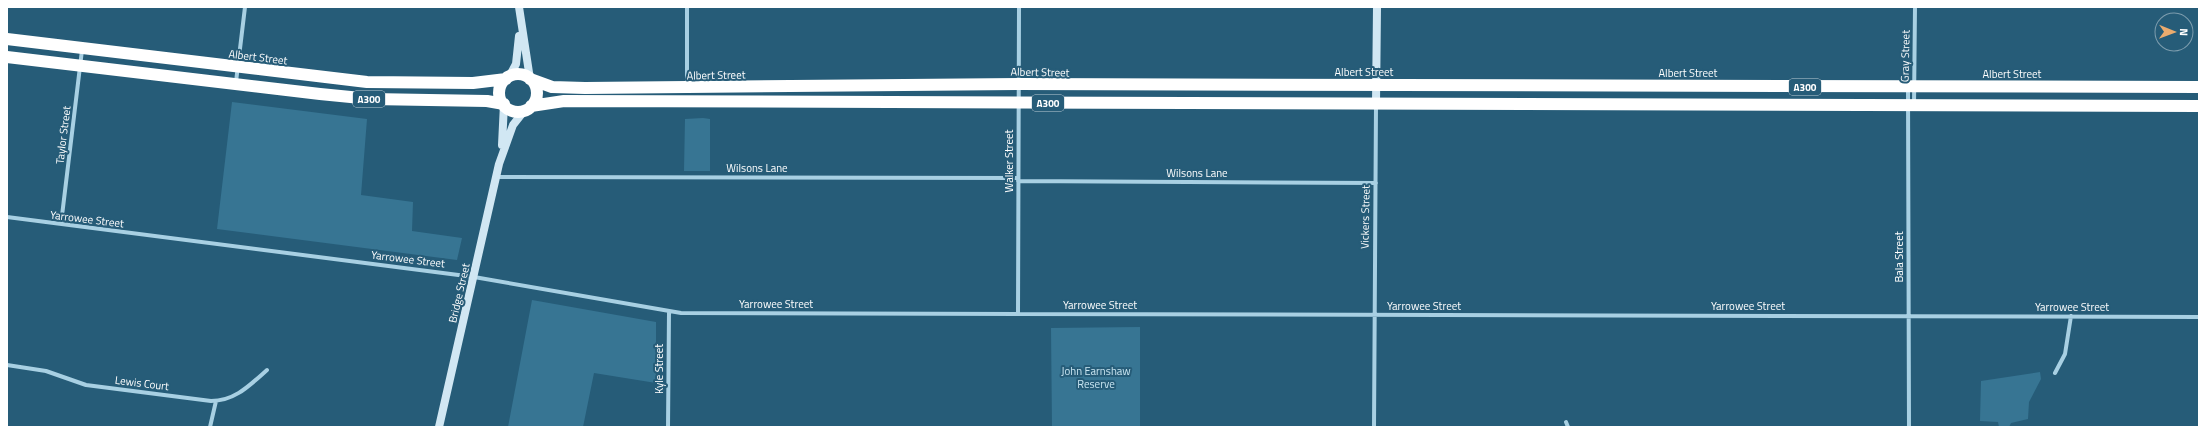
<svg xmlns="http://www.w3.org/2000/svg" width="2206" height="434" viewBox="0 0 2206 434" font-family="'Titillium Web',sans-serif">
<style>
.green{fill:#377593}
.lines{fill:none;stroke-linecap:round;stroke-linejoin:round}
.street{stroke:#a8d0e3;stroke-width:4}
.secondary{stroke:#d1e7f3;stroke-width:8}
.highway{stroke:#fff;stroke-width:12}
.labels{text-anchor:middle;dominant-baseline:central;stroke-width:4;stroke-linejoin:round;paint-order:stroke}
.shield{fill:#265c78;stroke:#beced6;stroke-width:1}
.shield-label{font-size:10px;font-weight:bold;fill:#fff}
.street-label{font-size:11px;fill:#fff;stroke:#265c78}
.park-label{font-size:11px;fill:#cae6f2;stroke:#265c78}
</style>
<rect width="100%" height="100%" fill="#265c78"/>
<!-- green -->
<path class="green" d="M 232,102 L 367,119 L 361,195 L 413,202 L 412,231 L 462,238 L 457,260 L 217,229 Z
M 703,118 L 710,119 L 710,171 L 684,171 L 685,119 Z
M 532,300 L 656,322 L 656,383 L 594,373 L 583,427 L 508,427 Z
M 1140,327 L 1140,427 L 1052,427 L 1051,328 Z
M 2040,372 L 2041,379 L 2029,402 L 2028,419 L 2011,423 L 2009,427 L 1999,427 L 1998,422 L 1980,421 L 1981,381 Z"/>
<g class="lines">
<!-- street -->
<path class="street" d="M 687,7 L 687,86
M 236,82 L 245,7
M 1908,87 L 1909,427
M 1914,105 L 1915,7
M 496,177 L 1018,178
M 1018,181 L 1376,183
M 7,217 L 474,277 L 681,313 L 2199,317
M 61,224 L 82,50
M 1018,314 L 1019,7
M 7,365 L 46,371 L 86,385 L 211,401 C 235,401 250,385 267,370
M 2055,373 L 2065,354 L 2071,316
M 1566,422 L 1568,427
M 210,427 L 216,401
M 668,427 L 669,312
M 1374,427 L 1376,105"/>
<!-- secondary -->
<path class="secondary" d="M 519,7 L 530,79
M 509,77 L 516,64 L 519,36
M 1376,103 L 1377,7
M 502,145 L 504,104
M 439,427 L 499,164 L 513,125 L 524,111"/>
<!-- highway -->
<path class="highway" d="M 7,39 L 367,82 L 473,83 L 506,79
M 7,57 L 320,94 L 371,99 L 487,101 L 504,104
M499 93a19 19 0 1 1 38 0a19 19 0 1 1-38 0Z
M 530,79 L 552,87 L 585,88 L 1019,84 L 2199,87
M 531,106 L 564,101 L 2199,106"/>
</g>
<g class="labels">
<!-- shield labels -->
<g class="shield">
<rect x="1789" y="79" width="32" height="16" rx="3"/>
<rect x="353" y="91" width="32" height="16" rx="3"/>
<rect x="1032" y="95" width="32" height="16" rx="3"/>
</g>
<g class="shield-label">
<text x="1805" y="87">A300</text>
<text x="369" y="99">A300</text>
<text x="1048" y="103">A300</text>
</g>
<!-- street labels -->
<g class="street-label">
<text transform="translate(1905 56) rotate(-89)">Gray Street</text>
<text transform="translate(258 57) rotate(7)">Albert Street</text>
<text transform="translate(1040 72) rotate(1)">Albert Street</text>
<text x="1364" y="72">Albert Street</text>
<text x="1688" y="73">Albert Street</text>
<text x="2012" y="74">Albert Street</text>
<text transform="translate(716 75) rotate(-1)">Albert Street</text>
<text transform="translate(63 135) rotate(-83)">Taylor Street</text>
<text transform="translate(1009 161) rotate(-90)">Walker Street</text>
<text x="757" y="168">Wilsons Lane</text>
<text x="1197" y="173">Wilsons Lane</text>
<text transform="translate(1365 217) rotate(-89)">Vickers Street</text>
<text transform="translate(87 219) rotate(7)">Yarrowee Street</text>
<text transform="translate(1899 257) rotate(-90)">Bala Street</text>
<text transform="translate(408 259) rotate(7)">Yarrowee Street</text>
<text transform="translate(459 293) rotate(-77)">Bridge Street</text>
<text x="776" y="304">Yarrowee Street</text>
<text x="1100" y="305">Yarrowee Street</text>
<text x="1424" y="306">Yarrowee Street</text>
<text x="1748" y="306">Yarrowee Street</text>
<text x="2072" y="307">Yarrowee Street</text>
<text transform="translate(659 369) rotate(-90)">Kyle Street</text>
<text transform="translate(142 383) rotate(7)">Lewis Court</text>
</g>
<!-- park labels -->
<g class="park-label">
<text x="1096" y="371">John Earnshaw<tspan x="1096" dy="13">Reserve</tspan></text>
</g>
</g>
<!-- border -->
<rect width="2206" height="434" fill="none" stroke="#ffffff" stroke-width="16"/>
<!-- north arrow -->
<g transform="translate(2174 32) rotate(91)"><circle r="19" fill="#265c78" stroke="#7d9dae"/>
<path d="M0-3L7 15L0 10L-7 15Z" fill="#ebab6e"/>
<text y="-6" font-size="11" font-weight="bold" text-anchor="middle" fill="#ffffff">N</text>
</g>
</svg>
